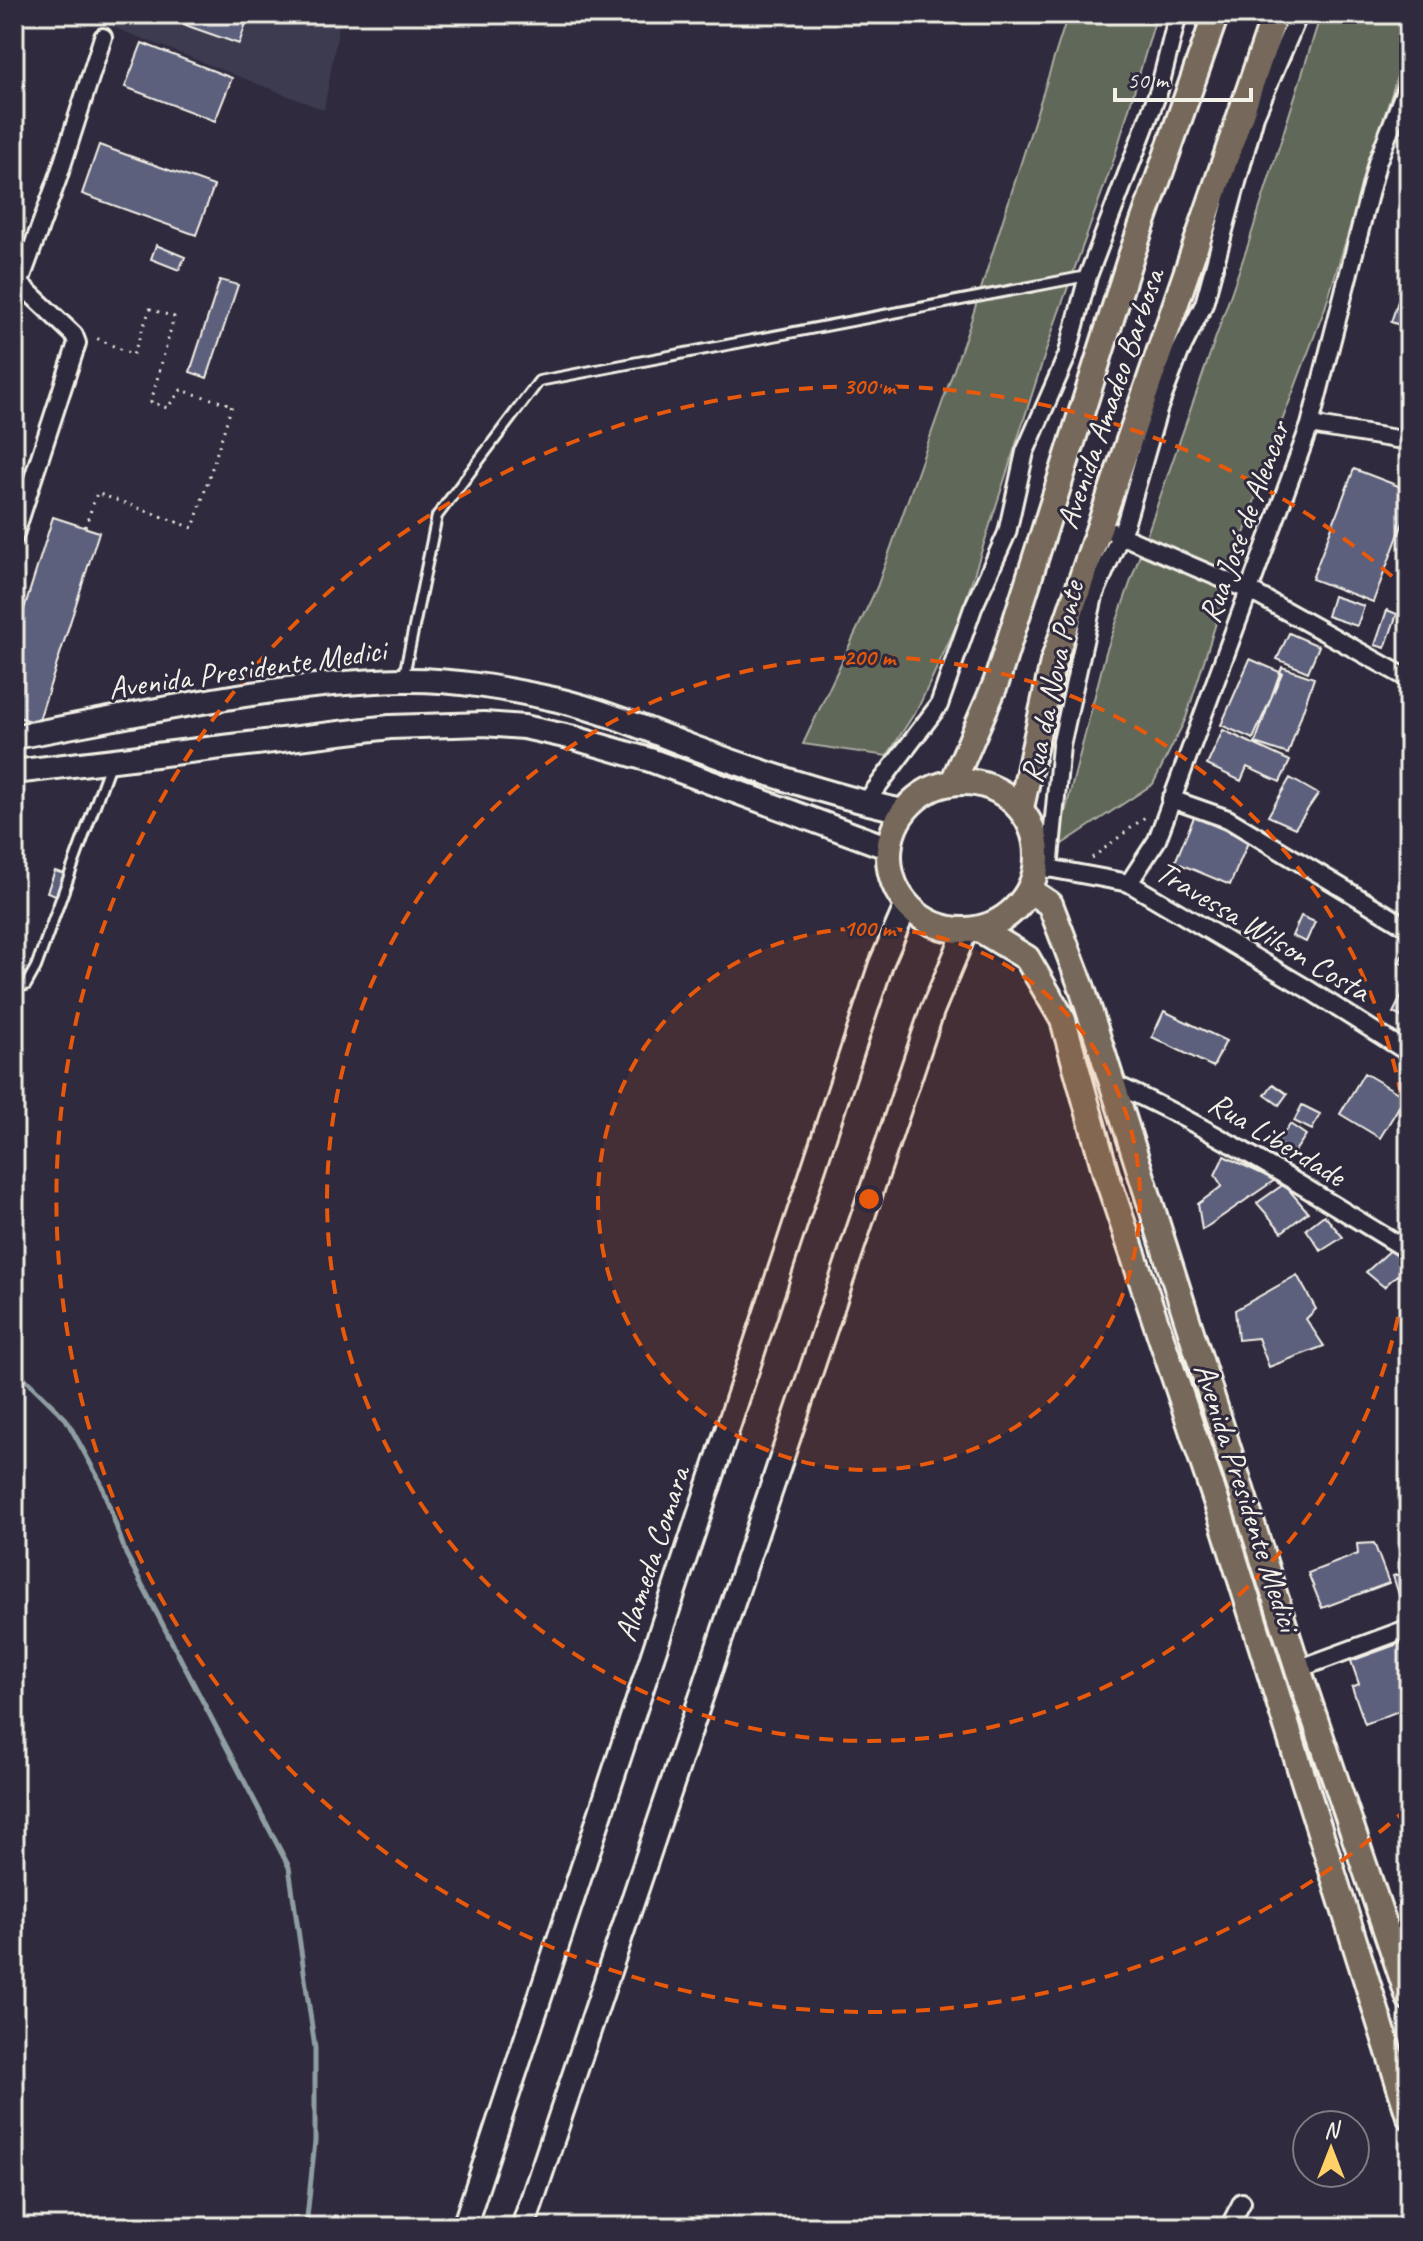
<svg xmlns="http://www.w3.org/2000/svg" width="1423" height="2241" viewBox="0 0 1423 2241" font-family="Caveat,sans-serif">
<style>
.built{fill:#3c3a50}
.green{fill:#61675a;stroke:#aaaca1;stroke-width:2}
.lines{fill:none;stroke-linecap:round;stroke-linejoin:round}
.stream{stroke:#8f9ea2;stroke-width:5}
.building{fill:#5c617d;stroke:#f4f1e8;stroke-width:2}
.lane-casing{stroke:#f4f1e8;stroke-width:14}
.street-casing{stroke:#f4f1e8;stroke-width:22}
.secondary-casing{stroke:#f4f1e8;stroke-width:28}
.primary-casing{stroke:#f4f1e8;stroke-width:30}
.path{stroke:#f4f1e8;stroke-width:3;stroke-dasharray:2 6;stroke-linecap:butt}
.lane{stroke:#2f2a3d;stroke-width:8}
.street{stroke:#2f2a3d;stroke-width:16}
.secondary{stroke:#2f2a3d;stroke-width:22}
.primary{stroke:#76695c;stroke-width:24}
.ring{fill:none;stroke:#e8590c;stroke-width:4;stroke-dasharray:14 10}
.labels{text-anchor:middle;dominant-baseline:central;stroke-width:6;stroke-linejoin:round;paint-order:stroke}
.street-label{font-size:32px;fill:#f4f1e8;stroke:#2f2a3d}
.centre{fill:#e8590c;stroke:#2f2a3d;stroke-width:4}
.ring-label{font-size:24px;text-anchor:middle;font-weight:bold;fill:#e8590c;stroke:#2f2a3d;stroke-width:6;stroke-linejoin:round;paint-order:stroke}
</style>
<rect width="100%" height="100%" fill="#2f2a3d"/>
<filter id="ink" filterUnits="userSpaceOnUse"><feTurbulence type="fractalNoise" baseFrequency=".0125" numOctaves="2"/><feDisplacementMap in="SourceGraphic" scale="16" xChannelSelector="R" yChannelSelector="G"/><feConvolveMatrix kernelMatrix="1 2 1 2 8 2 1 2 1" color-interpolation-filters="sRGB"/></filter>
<g filter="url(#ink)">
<!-- built -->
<path class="built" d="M 100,14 L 341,14 L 324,110 L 97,21 Z"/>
<!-- green -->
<path class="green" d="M 1068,14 L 1157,14 L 1114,159 L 1055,323 L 960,618 L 919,706 L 887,756 L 803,744 L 877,587 L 969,327 Z
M 1321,14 L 1409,14 L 1409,38 L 1325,308 L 1268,458 L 1186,718 L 1153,784 L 1056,848 L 1106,652 L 1248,245 Z"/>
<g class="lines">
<!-- stream -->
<path class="stream" d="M 14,1368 L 66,1419 L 101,1483 L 126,1554 L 289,1867 L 315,2048 L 315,2141 L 306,2227"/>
</g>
<!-- building -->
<path class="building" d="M 154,14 L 249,14 L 239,44 Z
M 142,43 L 232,78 L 215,121 L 125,87 Z
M 99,145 L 214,186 L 196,235 L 82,194 Z
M 156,245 L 185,257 L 179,270 L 151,259 Z
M 1409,268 L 1409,328 L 1391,322 Z
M 220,280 L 238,285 L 207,378 L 190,372 Z
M 1354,469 L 1409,490 L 1409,507 L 1373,602 L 1312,579 Z
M 53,517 L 99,532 L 38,723 L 14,716 L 14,641 Z
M 1333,596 L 1364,606 L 1357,626 L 1327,616 Z
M 1387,610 L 1397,614 L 1385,648 L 1375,645 Z
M 1289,633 L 1319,646 L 1308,672 L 1277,659 Z
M 1250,659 L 1282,673 L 1253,739 L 1221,725 Z
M 1282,667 L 1314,678 L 1288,754 L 1255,743 Z
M 1223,730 L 1290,761 L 1280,782 L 1247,767 L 1241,781 L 1207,765 Z
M 1290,778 L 1318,794 L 1295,828 L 1268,816 Z
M 1194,817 L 1249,840 L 1230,885 L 1175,862 Z
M 55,871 L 68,875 L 61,897 L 47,892 Z
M 1301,916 L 1315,922 L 1306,942 L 1292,936 Z
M 1409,943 L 1409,967 L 1399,962 Z
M 1408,983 L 1409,1018 L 1408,1020 L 1393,1013 Z
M 1164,1011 L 1226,1041 L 1213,1067 L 1152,1037 Z
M 1364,1073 L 1405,1097 L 1380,1138 L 1340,1114 Z
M 1273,1084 L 1287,1094 L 1279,1105 L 1265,1095 Z
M 1302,1105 L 1320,1114 L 1312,1130 L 1294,1121 Z
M 1290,1124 L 1306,1135 L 1293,1154 L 1277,1143 Z
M 1224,1156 L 1275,1180 L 1202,1230 L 1198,1204 L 1222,1186 L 1215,1175 Z
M 1284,1184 L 1308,1212 L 1282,1232 L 1257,1203 Z
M 1324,1215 L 1343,1237 L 1321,1251 L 1306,1229 Z
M 1393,1248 L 1409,1261 L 1409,1279 L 1407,1282 L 1397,1275 L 1384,1287 L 1366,1272 Z
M 1297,1275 L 1316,1309 L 1306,1319 L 1324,1346 L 1269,1367 L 1258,1338 L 1238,1340 L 1235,1310 Z
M 1374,1543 L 1389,1583 L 1322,1608 L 1308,1573 L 1358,1554 L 1357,1544 Z
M 1409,1571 L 1409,1601 L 1402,1604 L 1393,1576 Z
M 1409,1640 L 1409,1731 L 1401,1710 L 1365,1724 L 1352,1687 L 1359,1684 L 1351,1661 Z"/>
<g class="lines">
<defs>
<path id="lane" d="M 403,680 L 437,516 L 539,381 L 1087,276
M 14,987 L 26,985 L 36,967 L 110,764"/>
<path id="street" d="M 14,278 L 74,335 L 77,343 L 14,537
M 14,298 L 58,178 L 103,37
M 1310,425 L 1409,441
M 1113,532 L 1250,591 L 1409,679
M 1171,799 L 1228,819 L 1409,928
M 865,803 L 939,705 L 973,608 L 1007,533 L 1025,452 L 1067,356 L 1088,276 L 1159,90 L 1178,14
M 1037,866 L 1129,883 L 1157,840 L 1310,425 L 1377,163 L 1409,80
M 1049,869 L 1061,746 L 1094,596 L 1126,522 L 1159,407 L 1180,352 L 1204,304 L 1255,116 L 1299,14
M 1129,883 L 1306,988 L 1409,1053
M 1112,1083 C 1217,1130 1311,1192 1409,1251
M 1298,1669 L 1409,1628
M 1229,2227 L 1242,2202"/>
<path id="secondary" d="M 14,737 C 142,714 272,683 403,680 C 454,679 508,689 558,700 C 605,711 650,731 695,748 C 763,773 832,796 903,811
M 14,772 L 390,727 L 484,724 L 524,727 L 574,738 L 650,760 L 889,848
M 464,2227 L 881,964 L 907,904
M 523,2227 L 932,1011 L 966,930"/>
<path id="primary" d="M889 856a74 74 0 1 1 148 0a74 74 0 1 1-148 0Z
M 953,782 L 996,683 L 1129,262 L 1216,14
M 1021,808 L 1053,662 L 1275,14
M 1029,890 L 1050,904 L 1082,988 L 1298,1669 L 1409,1998
M 979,929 L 1027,958 L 1063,1020 L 1106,1174 L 1219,1510 L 1409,2116"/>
</defs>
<!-- lane casing -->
<use href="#lane" class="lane-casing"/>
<!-- street casing -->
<use href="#street" class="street-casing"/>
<!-- secondary casing -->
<use href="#secondary" class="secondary-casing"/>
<!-- primary casing -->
<use href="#primary" class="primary-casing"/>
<!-- path -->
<path class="path" d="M 85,527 L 97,493 L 193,528 L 232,405 L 181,390 L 167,408 L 151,402 L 174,317 L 150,309 L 133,355 L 94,337
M 1092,858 L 1149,814"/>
<!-- lane -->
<use href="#lane" class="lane"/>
<!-- street -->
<use href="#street" class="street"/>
<!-- secondary -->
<use href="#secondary" class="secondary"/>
<!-- primary -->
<use href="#primary" class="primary"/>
</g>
</g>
<!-- distance rings -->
<circle cx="869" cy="1199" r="271" fill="#e8590c" fill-opacity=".12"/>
<g class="ring">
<circle cx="869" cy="1199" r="271"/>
<path d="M1409 1246A542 542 0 1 1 1409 1152"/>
<path d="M1408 1808A813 813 0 1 1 1408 590"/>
</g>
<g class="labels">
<!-- street labels -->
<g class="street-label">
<text transform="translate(1110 399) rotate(-71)">Avenida Amadeo Barbosa</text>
<text transform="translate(1244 522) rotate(-70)">Rua José de Alencar</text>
<text transform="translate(247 669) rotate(-8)">Avenida Presidente Medici</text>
<text transform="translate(1052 682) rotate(-78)">Rua da Nova Ponte</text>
<text transform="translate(1263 931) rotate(31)">Travessa Wilson Costa</text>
<text transform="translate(1277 1139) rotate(31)">Rua Liberdade</text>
<text transform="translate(1247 1497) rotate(72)">Avenida Presidente Medici</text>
<text transform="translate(652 1554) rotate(-72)">Alameda Comara</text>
</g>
</g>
<circle cx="869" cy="1199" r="12" class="centre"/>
<g class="ring-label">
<text x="869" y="394">300 m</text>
<text x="869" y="665">200 m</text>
<text x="869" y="936">100 m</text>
</g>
<!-- margin -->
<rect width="1423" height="2241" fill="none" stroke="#2f2a3d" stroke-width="48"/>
<rect x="24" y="24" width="1375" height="2193" fill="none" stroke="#f4f1e8" stroke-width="3" filter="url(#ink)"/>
<!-- north arrow -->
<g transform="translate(1331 2149)"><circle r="38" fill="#2f2a3d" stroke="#7e7a81" stroke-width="2"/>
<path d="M0-6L14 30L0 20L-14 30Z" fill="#ffd166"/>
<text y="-12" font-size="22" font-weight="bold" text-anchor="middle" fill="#f4f1e8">N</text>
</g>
<!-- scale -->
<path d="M1115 88v12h136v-12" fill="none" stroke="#f4f1e8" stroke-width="4"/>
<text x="1127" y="88" font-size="24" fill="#f4f1e8" stroke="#2f2a3d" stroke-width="6" paint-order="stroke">50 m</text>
</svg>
